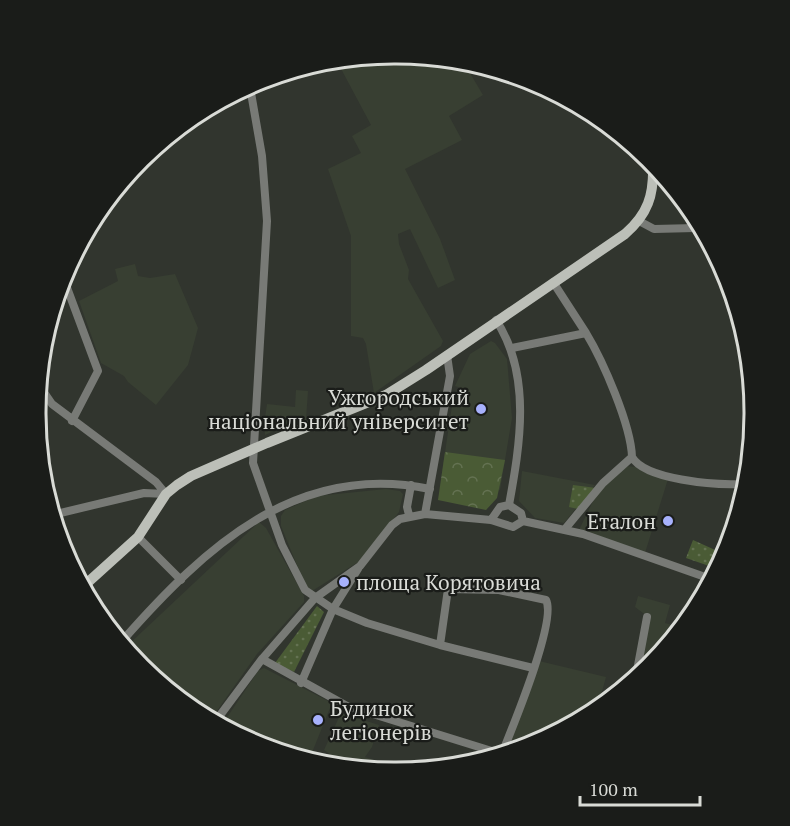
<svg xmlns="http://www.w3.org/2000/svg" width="790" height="826" viewBox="0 0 790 826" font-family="'PT Serif',serif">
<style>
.built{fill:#383f32}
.grass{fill:url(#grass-dots)}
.park{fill:url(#park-crowns)}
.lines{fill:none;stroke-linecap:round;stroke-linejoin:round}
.minor{stroke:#787a76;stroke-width:8}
.major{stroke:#bcbfb8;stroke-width:10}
.poi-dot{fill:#a7b1fc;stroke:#1a1c19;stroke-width:2}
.labels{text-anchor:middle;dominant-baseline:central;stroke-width:4.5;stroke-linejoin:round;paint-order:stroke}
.poi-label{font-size:21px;fill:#d9dbd6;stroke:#1a1c19;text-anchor:end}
.rim{fill:none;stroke:#d9dbd6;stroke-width:3}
</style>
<defs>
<pattern id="grass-dots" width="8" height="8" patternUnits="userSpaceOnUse" patternTransform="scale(1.5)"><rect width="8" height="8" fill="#4a5b35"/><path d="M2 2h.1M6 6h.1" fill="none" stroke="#647252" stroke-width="1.8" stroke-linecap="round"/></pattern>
<pattern id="park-crowns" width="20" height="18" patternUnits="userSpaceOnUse" patternTransform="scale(1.5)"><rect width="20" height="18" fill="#4a5b35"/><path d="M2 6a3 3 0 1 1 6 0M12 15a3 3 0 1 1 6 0" fill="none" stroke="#647252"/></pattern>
</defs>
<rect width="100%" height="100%" fill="#31352e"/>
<!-- built -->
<path class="built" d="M 395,54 L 467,68 L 483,95 L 449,116 L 462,140 L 405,169 L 440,239 L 455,280 L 438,288 L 410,229 L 398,234 L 399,244 L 409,270 L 408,279 L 443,341 L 441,346 L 374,393 L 366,344 L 363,338 L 351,336 L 351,236 L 328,169 L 361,153 L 352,136 L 371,125 L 339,65 Z
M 135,264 L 138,276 L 150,278 L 175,274 L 198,328 L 188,365 L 156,405 L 128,382 L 124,376 L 101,363 L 79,301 L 118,281 L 115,269 Z
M 491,341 L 495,343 L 507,359 L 512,418 L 500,490 L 441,479 L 453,399 L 460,400 L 462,388 L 455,386 L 470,354 Z
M 296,390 L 308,391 L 306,420 L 294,422 L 265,435 L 264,425 L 267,404 L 295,407 Z
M 625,466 L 637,467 L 668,479 L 645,553 L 579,530 L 597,493 Z
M 522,471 L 595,485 L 564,523 L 535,518 L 519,501 Z
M 386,489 L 400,491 L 403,494 L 399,512 L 363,559 L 312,591 L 307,590 L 281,526 L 281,516 L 285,510 L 317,496 Z
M 259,522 L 266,528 L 304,596 L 304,602 L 257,654 L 214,715 L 141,667 L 127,646 Z
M 638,596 L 670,605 L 665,623 L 676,626 L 649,667 L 638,674 L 647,616 L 635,607 Z
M 539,661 L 606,677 L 600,699 L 532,745 L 506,750 Z
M 264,668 L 332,703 L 311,755 L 257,745 L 224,722 L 258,671 Z
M 341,713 L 379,725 L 372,747 L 365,757 L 374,760 L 373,768 L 340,761 L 324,750 Z"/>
<!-- grass -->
<path class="grass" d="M 573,485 L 596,488 L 578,509 L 569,507 Z
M 693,540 L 724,554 L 715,568 L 686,558 Z
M 317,606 L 324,612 L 294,672 L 275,663 Z"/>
<!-- park -->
<path class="park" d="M 445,452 L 505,460 L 497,498 L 486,510 L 438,500 Z"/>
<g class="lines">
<!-- minor -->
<path class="minor" d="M 250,87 L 262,156 L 267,221 L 253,463 L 282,545 L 305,590 L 333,609 L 367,623 L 440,645 L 533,668
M 639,221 L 654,229 L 695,228
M 63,277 L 98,371 L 72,421
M 496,320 C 532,375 520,445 509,505
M 512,348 L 586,333 L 553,282
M 41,388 L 52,404 L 156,482 L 166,494
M 632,457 C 645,480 715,485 740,484
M 56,514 L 144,493 L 166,494
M 425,514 L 450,376 L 447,355
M 409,515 L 407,507 L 411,485
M 491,520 L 500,507 L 509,505 L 521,513 L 523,521
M 523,521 L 583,534 L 708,578
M 565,529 L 603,483 L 632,457 C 631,425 603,361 586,333
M 138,537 L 181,580
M 123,640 C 205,547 297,461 430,489
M 440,645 L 448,589 L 499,590 L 546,600 C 557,620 513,726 503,751
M 262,659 L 347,706 L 495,752
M 636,676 L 647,617
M 301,683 L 333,609 L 358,569
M 218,718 L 262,659 L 315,598 L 360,566 L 392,525 L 400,519 L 425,514 L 491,520 L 513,527 L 523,521"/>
<!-- major -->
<path class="major" d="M 86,584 L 138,537 L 166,494 L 177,485 L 191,476 L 267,443 L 386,395 L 426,370 L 625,234 C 648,214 654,195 653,165"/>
</g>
<!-- markers -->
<g class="poi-dot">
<circle cx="481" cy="409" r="6"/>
<circle cx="668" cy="521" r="6"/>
<circle cx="344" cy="582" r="6"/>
<circle cx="318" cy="720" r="6"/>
</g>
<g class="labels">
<!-- poi labels -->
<g class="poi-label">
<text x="469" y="397">Ужгородський<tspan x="469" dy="24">національний університет</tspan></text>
<text x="656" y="521">Еталон</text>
<text x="356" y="582" text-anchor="start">площа Корятовича</text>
<text x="330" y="708" text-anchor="start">Будинок<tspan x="330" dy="24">легіонерів</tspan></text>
</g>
</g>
<!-- crop -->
<path d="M0 0H790V826H0ZM394 64H396A348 348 0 0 1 744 412V414A348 348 0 0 1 396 762H394A348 348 0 0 1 46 414V412A348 348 0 0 1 394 64Z" fill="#1a1c19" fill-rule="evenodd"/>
<path class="rim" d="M394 64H396A348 348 0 0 1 744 412V414A348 348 0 0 1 396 762H394A348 348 0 0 1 46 414V412A348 348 0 0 1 394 64Z"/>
<!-- scale -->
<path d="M580 796v9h120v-9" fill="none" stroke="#d9dbd6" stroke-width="3"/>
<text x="589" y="796" font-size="18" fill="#d9dbd6" stroke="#1a1c19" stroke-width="4.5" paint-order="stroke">100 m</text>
</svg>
